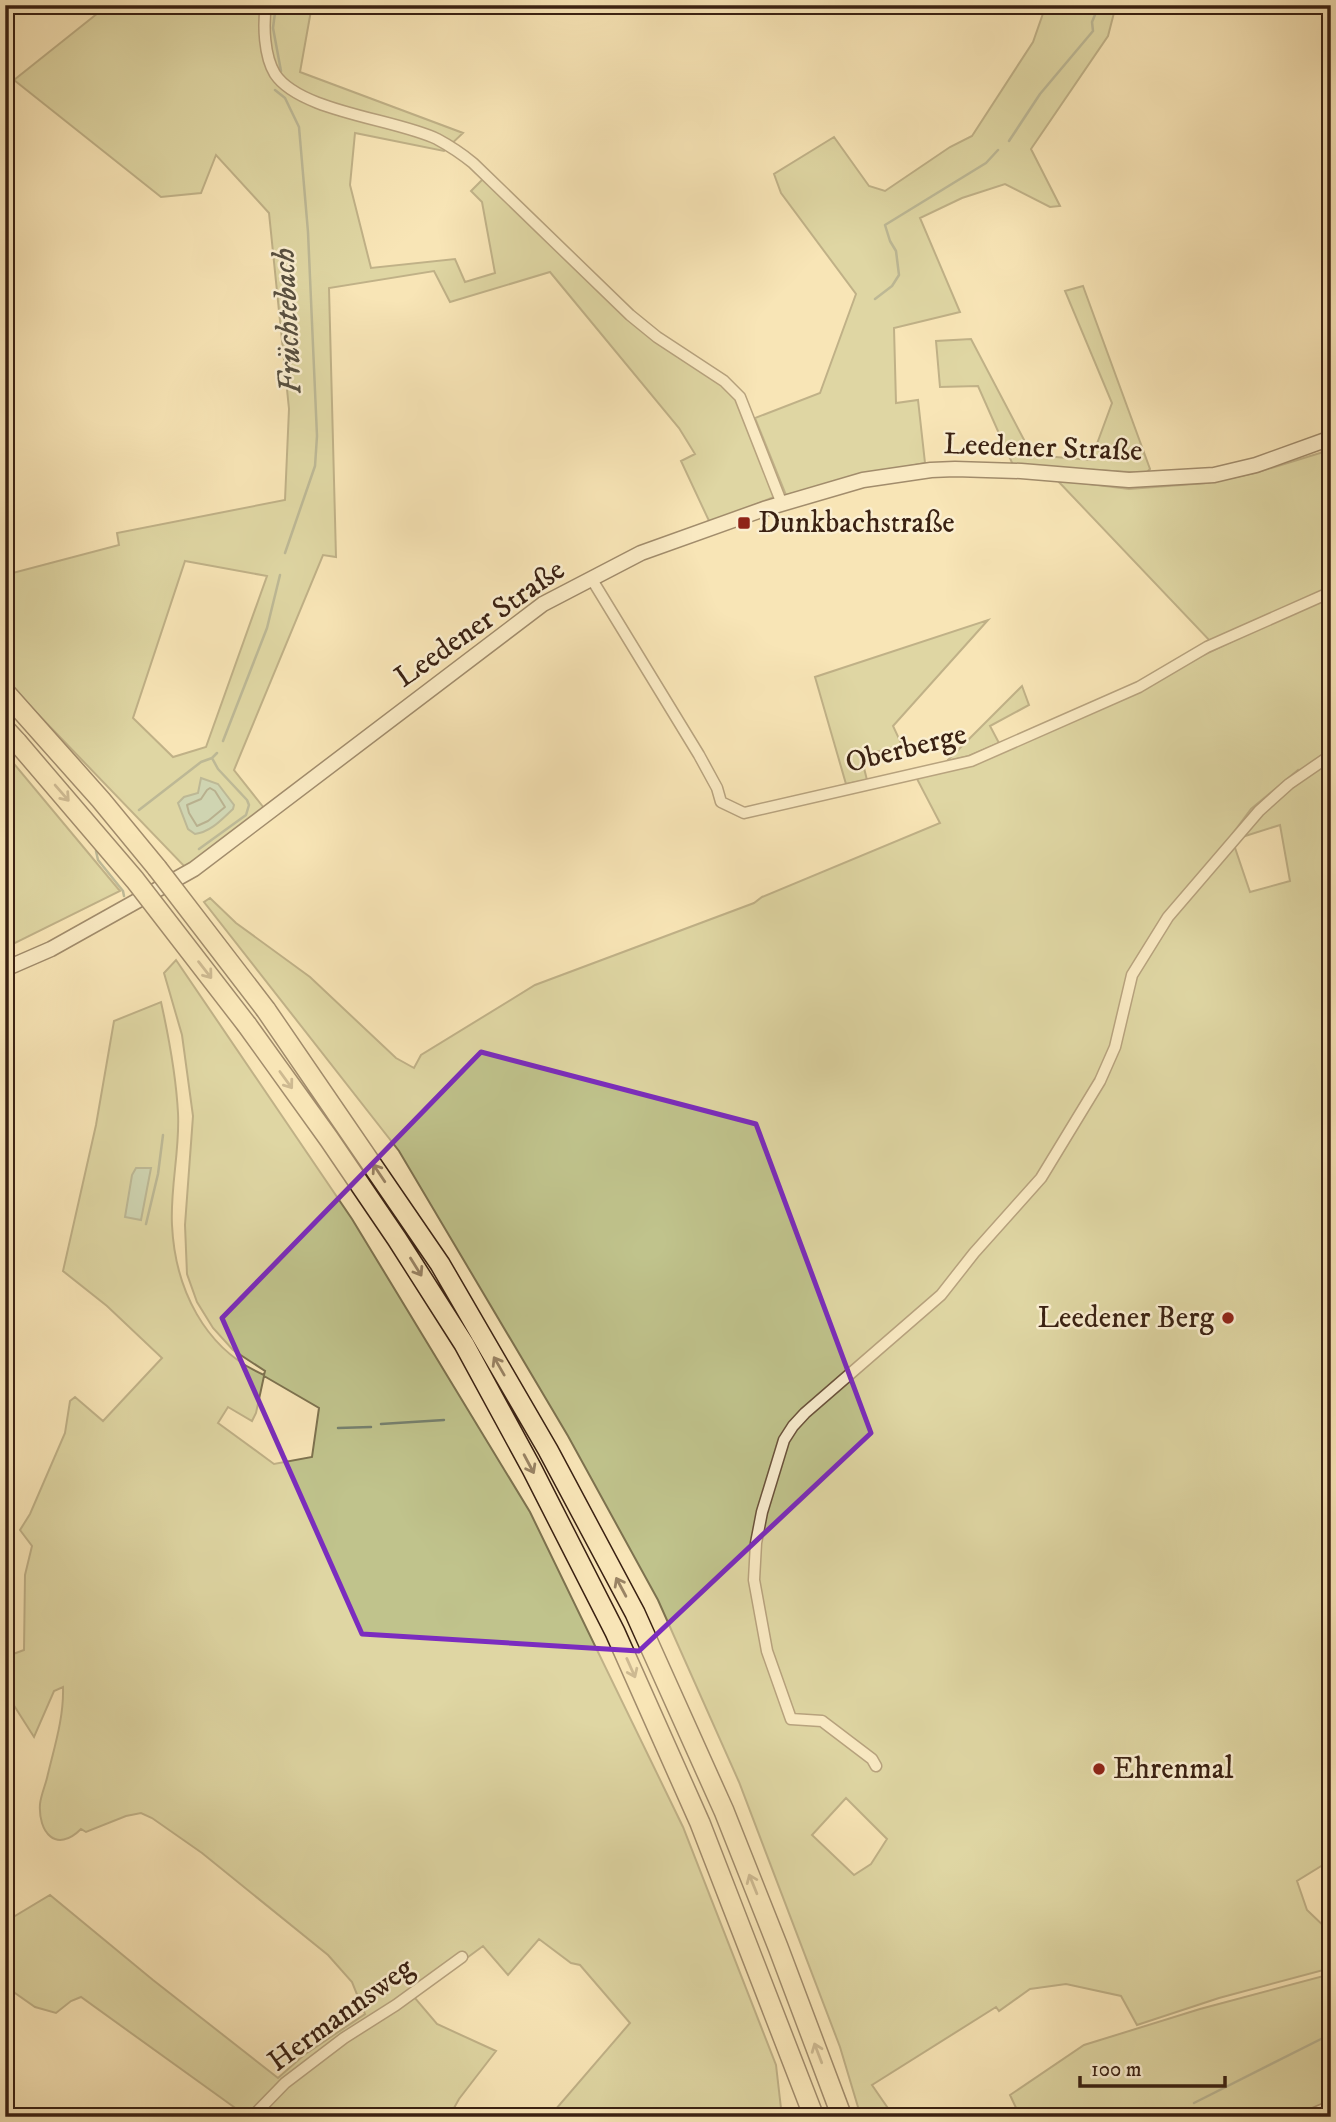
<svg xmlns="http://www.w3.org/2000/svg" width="1336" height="2122" viewBox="0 0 1336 2122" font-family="'IM FELL DW Pica',serif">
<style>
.green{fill:#c0c38c;stroke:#7d724f;stroke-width:2;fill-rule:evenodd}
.water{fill:#9ebfab;stroke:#76806e;stroke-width:2}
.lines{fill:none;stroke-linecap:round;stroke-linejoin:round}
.shore{stroke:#6c705e;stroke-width:2}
.stream{stroke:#76806e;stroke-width:2.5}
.street-casing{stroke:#6a523b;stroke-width:13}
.secondary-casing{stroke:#3a2112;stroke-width:17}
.highway-casing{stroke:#3a2112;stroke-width:22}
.street{stroke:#faeed0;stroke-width:10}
.secondary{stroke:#faeed0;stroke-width:14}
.highway{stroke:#f8e5b7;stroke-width:19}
.highway-bridge-casing{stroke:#3a2112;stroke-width:22;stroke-linecap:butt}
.highway-bridge{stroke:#f8e5b7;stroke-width:19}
.oneway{stroke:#998364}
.marked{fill:none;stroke:#7b2cbf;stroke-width:5;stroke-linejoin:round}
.poi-dot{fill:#8f2418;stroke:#faeed0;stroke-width:2.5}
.labels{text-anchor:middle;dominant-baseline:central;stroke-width:5;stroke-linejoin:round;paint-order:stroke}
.street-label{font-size:30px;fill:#3a2112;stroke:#faeed0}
.poi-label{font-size:30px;fill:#3a2112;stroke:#faeed0;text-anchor:start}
.water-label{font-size:32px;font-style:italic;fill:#585040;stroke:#faeed0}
</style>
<rect width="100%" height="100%" fill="#f8e5b7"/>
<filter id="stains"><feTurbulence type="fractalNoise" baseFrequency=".00286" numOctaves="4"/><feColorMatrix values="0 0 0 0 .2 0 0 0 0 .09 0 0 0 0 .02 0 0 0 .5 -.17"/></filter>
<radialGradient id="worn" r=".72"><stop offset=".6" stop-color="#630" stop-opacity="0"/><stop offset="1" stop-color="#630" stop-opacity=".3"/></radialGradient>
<!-- green -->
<path class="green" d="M 108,5 L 312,5 L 300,72 L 463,133 L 444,151 L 355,133 L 350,185 L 371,268 L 455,259 L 465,282 L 495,273 L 482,202 L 471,191 L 483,179 L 626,317 L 660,345 L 723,386 L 736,399 L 774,497 L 710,523 L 681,461 L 695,454 L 679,428 L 550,272 L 450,302 L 434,271 L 329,288 L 336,557 L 323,555 L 234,770 L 264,808 L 185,867 L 5,680 L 5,575 L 119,545 L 117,533 L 285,500 L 289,409 L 269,213 L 216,155 L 201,193 L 161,197 L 14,80 ZM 185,561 L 267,576 L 206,747 L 173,757 L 133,718 Z
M 1046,5 L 1116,5 L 1108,36 L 1031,149 L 1060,206 L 1050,207 L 1005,184 L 962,198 L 920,218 L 960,312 L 894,328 L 896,403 L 918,400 L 925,463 L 868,474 L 786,495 L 755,418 L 820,393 L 856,294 L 781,193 L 774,174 L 834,137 L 869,186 L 885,191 L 950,147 L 972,136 L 1033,42 Z
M 1083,286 L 1150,469 L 1146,473 L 1013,465 L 978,386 L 940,387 L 936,341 L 971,339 L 1032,455 L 1091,460 L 1112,403 L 1065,291 Z
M 1331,448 L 1331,1629 L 1327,1633 L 1331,1640 L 1331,1860 L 1297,1881 L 1307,1910 L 1331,1933 L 1331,1968 L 1219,1998 L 1137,2025 L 1121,1996 L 1066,1984 L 1030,1989 L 999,2011 L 996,2007 L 872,2085 L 894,2117 L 861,2117 L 840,2047 L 739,1782 L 658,1600 L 568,1436 L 399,1151 L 204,902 L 210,898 L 236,923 L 310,977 L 396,1058 L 414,1068 L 421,1055 L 535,985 L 754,903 L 762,897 L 940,823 L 916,777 L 983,761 L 1241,637 L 1211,642 L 1057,480 L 1129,489 L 1207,483 L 1255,473 L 1320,453 ZM 1298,770 L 1302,776 L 1258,816 L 1242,837 L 1280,825 L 1290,881 L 1250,892 L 1231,836 L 1251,809 ZM 846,1798 L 887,1839 L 871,1864 L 854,1875 L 812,1835 Z
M 988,620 L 893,726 L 902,745 L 861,756 L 867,780 L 846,784 L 815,677 Z
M 1022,686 L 1029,705 L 990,726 L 999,743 L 969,756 L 947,761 Z
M 5,753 L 120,891 L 5,948 Z
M 176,960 L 352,1219 L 530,1512 L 683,1827 L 776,2065 L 782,2117 L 549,2117 L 630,2023 L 580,1965 L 571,1963 L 539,1939 L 508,1975 L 483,1946 L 414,1997 L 437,2024 L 496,2051 L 459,2099 L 449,2117 L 244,2117 L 245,2115 L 81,1997 L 71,2001 L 56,2013 L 35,2007 L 5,1986 L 5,1922 L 50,1895 L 153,1980 L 278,2078 L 304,2055 L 365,2014 L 352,1982 L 328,1955 L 202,1853 L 152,1818 L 141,1813 L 126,1816 L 86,1832 L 81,1829 C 56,1854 38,1832 40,1804 C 41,1795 45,1786 47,1778 C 54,1748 64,1718 63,1687 L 54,1691 L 34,1737 L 13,1704 L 5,1711 L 5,1657 L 24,1650 L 25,1575 L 32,1546 L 20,1530 L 30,1514 L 65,1433 L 70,1401 L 75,1397 L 103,1421 L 162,1358 L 107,1306 L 63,1271 L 96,1125 L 114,1021 L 161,1002 C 169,1038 176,1075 178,1113 C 180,1150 170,1188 172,1225 C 175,1288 204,1349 264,1375 L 265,1371 L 233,1350 L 213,1328 L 197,1302 L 187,1274 L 185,1225 L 193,1116 L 182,1035 L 164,973 ZM 264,1376 L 319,1408 L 312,1457 L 274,1464 L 218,1423 L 228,1407 L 252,1421 L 256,1413 Z
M 1331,1974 L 1331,2104 L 1299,2117 L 1198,2115 L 1182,2117 L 1180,2114 L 1175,2117 L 1022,2117 L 1017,2110 L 1010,2095 L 1084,2045 L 1200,2009 Z"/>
<!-- water -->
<path class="water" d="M 201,778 L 218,784 L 234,805 L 233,809 C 222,819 211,832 195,834 L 188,829 L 178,803 L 184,797 L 198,793 Z
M 136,1168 L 151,1168 L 141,1220 L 125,1217 L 132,1175 Z"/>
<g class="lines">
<!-- shore -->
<path class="shore" d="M 210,788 L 215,791 L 225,807 L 208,821 L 197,826 L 189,813 L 187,805 L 201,799 L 207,790 Z"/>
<!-- stream -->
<path class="stream" d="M 276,5 L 273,28 L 281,71
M 275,90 L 285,98 L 299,127 L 308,232 L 317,436 L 315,466 L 285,553
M 1009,141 L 1040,94 L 1093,31 L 1092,22 L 1099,5
M 875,299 L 892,286 L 899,275 L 896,251 L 890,241 L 885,225 L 986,163 L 998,150
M 223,741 L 267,628 L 280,575
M 139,810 L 201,762 L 212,758 L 217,753
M 199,849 L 246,815 L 249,805 L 247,800 L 218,769 L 212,758
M 96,851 L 98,860 L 123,891 L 124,896
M 146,1224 L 158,1174 L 163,1135
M 381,1424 L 444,1420
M 338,1428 L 371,1427
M 1194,2103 L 1331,2034"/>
<defs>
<path id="street" d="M 266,5 C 263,25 264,56 275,74 C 300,112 396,119 437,139 C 450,146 462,154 473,163 L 630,315 L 657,337 L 724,381 L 740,397 L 782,504
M 591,578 L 699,755 L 717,788 L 721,802 L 744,813 L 971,761 L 1139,687 L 1207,647 L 1331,592
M 876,1766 L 872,1759 L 822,1721 L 791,1719 L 767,1651 L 754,1580 L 756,1543 L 762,1512 L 784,1440 L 793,1426 L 805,1413 L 941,1295 L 974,1253 L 1041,1178 L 1100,1081 L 1115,1047 L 1132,975 L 1168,917 L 1259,811 L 1289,784 L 1331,755
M 252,2117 L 285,2083 L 344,2038 L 396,2005 L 462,1957
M 1305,2117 L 1331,2106"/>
<path id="secondary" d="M 5,969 L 51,949 L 194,869 L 543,604 L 641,553 L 764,509 L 863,480 L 931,470 L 955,469 L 1021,471 L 1129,480 L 1214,475 L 1256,465 L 1331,438"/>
<path id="highway" d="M 5,692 L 101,800 L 157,868
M 5,729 L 17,742
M 266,1010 L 440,1264 L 548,1450 L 635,1613 L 724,1811 L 778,1947 L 842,2117
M 247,1025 L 329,1139 L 397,1239 L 464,1344 L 532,1469 L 615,1632 L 700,1823 L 814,2117"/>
</defs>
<!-- street casing -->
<use href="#street" class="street-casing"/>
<!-- secondary casing -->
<use href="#secondary" class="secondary-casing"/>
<!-- highway casing -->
<use href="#highway" class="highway-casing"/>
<!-- street -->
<use href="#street" class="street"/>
<!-- secondary -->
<use href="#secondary" class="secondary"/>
<!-- highway -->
<use href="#highway" class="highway"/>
<defs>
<path id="highway-bridge" d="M 17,742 L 135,880 L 247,1025
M 157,868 L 266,1010"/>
</defs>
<!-- highway-bridge casing -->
<use href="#highway-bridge" class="highway-bridge-casing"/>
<!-- highway-bridge -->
<use href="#highway-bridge" class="highway-bridge"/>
</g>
<!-- one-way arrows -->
<defs><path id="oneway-shaft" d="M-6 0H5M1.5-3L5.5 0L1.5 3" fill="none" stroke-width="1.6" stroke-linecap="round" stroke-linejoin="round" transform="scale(1.75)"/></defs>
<g class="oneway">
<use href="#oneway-shaft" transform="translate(62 793) rotate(49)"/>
<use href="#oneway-shaft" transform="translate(205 970) rotate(52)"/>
<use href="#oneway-shaft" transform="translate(286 1080) rotate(54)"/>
<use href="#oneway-shaft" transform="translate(379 1173) rotate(-124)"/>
<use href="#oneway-shaft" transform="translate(416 1267) rotate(58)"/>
<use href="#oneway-shaft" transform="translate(499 1366) rotate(-120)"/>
<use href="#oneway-shaft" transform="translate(529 1464) rotate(62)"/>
<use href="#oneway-shaft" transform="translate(621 1587) rotate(-118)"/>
<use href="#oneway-shaft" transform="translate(631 1668) rotate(66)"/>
<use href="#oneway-shaft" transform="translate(753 1884) rotate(-112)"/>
<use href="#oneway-shaft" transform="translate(818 2053) rotate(-111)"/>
</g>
<!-- marked area -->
<path d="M0 0H1336V2122H0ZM 481,1052 L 756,1124 L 871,1433 L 639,1651 L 362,1634 L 222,1318 Z" fill="#f8e5b7" fill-opacity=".55" fill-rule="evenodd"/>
<path class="marked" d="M 481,1052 L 756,1124 L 871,1433 L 639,1651 L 362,1634 L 222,1318 Z"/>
<!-- markers -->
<g class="poi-dot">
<rect x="737" y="516" width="14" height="14" rx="3.5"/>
<circle cx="1228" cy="1318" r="7"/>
<circle cx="1099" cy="1769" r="7"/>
</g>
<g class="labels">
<!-- street labels -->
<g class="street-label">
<text transform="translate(1043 448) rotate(2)">Leedener Straße</text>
<text transform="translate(480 624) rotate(-35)">Leedener Straße</text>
<text transform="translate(906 749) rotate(-14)">Oberberge</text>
<text transform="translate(341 2015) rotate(-36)">Hermannsweg</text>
</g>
<!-- poi labels -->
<g class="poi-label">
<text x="758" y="523">Dunkbachstraße</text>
<text x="1214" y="1318" text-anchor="end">Leedener Berg</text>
<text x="1113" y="1769">Ehrenmal</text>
</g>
<!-- water labels -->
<g class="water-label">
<text transform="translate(288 321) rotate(-93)">Früchtebach</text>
</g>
</g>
<!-- margin -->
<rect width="1336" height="2122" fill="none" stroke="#f8e5b7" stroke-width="28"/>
<rect x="7" y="7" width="1322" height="2108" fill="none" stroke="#3a2112" stroke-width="3.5"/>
<rect x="14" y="14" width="1308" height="2094" fill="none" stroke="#3a2112" stroke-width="2"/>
<!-- scale -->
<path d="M1080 2076v10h145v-10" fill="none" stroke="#3a2112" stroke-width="3.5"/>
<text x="1091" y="2076" font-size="21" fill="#3a2112" stroke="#faeed0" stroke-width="5" paint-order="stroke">100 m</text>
<rect width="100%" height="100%" filter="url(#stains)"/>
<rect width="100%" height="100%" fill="url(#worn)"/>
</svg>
